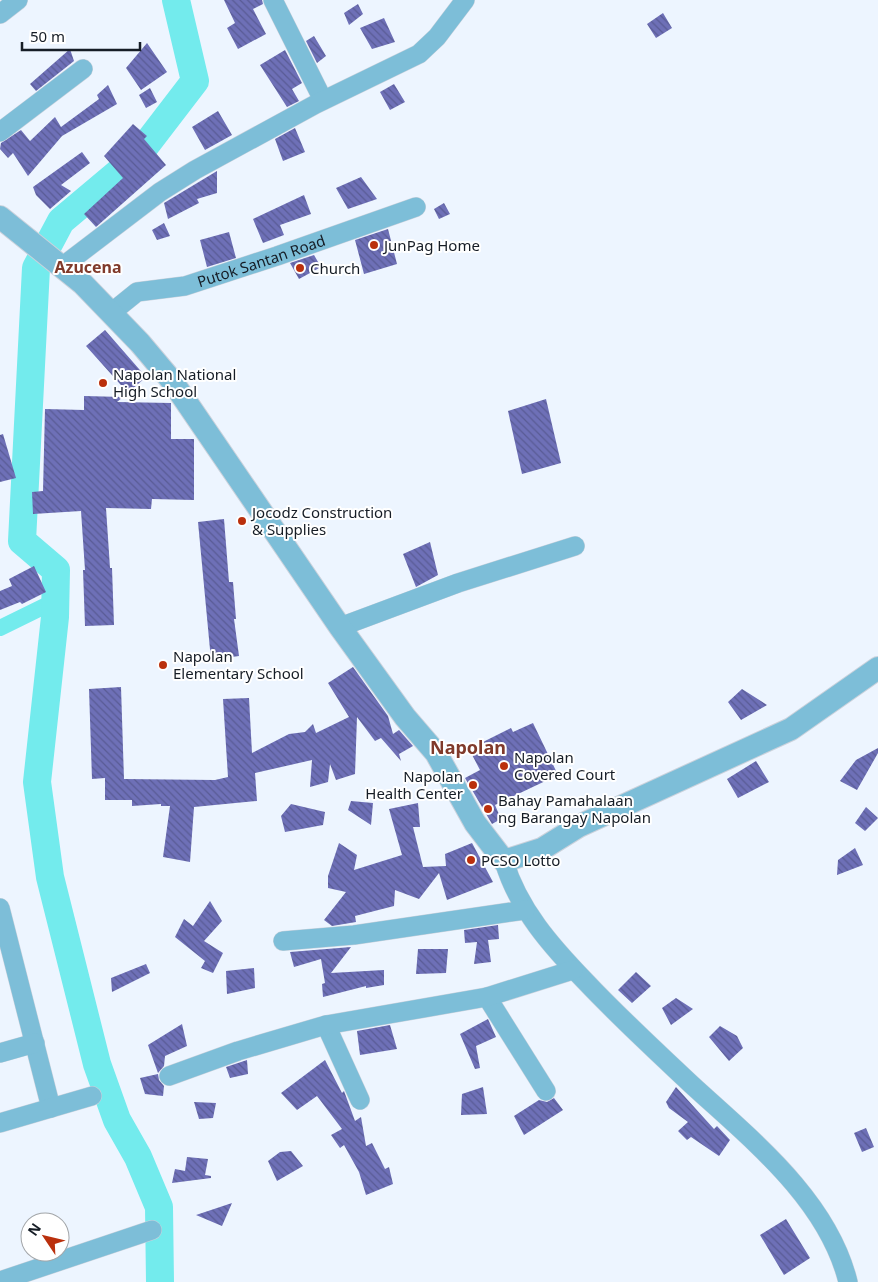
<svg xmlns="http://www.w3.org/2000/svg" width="878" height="1282" viewBox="0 0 878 1282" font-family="'Noto Sans',sans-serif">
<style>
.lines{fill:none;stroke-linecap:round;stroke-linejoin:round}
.canal{stroke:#73ebed;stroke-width:16}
.river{stroke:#73ebed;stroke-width:28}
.building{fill:url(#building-back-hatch)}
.minor-casing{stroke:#cbd2dc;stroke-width:20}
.tertiary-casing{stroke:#cbd2dc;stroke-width:24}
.minor{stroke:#7dbed8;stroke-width:19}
.tertiary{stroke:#7dbed8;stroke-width:22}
.poi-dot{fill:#ba300d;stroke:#fff;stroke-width:2}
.labels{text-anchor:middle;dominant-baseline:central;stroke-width:4;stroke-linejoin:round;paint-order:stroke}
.poi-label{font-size:15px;fill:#161d26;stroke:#fff;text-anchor:start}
.street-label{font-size:15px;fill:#161d26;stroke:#fff}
.neighbourhood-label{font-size:16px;font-weight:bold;fill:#803a2b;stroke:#fff}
.quarter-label{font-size:18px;font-weight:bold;fill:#803a2b;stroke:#fff}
</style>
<defs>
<pattern id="building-back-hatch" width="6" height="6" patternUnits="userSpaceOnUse" patternTransform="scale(1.25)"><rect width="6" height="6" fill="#6e70b7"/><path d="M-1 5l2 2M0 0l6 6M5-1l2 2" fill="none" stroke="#595b95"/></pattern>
</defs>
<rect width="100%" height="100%" fill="#edf5ff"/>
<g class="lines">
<!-- canal -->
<path class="canal" d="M 0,628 L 55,601"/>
<!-- river -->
<path class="river" d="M 160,1282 L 159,1207 L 138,1157 L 117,1120 L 97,1064 L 50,877 L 37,782 L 55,617 L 56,570 L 22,541 L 36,268 L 61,221 L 136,158 L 195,81 L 176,0"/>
</g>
<!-- building -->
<path class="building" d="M 224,0 L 262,0 L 263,4 L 253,9 L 266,34 L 238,49 L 227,28 L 235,23 Z
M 358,4 L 363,14 L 349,25 L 344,13 Z
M 663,13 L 672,28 L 656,38 L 647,24 Z
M 384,18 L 395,42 L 372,49 L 360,28 Z
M 314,36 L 326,56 L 317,63 L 306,41 Z
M 147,43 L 167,72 L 141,90 L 126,68 Z
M 70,49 L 74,61 L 36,91 L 30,84 Z
M 285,50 L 302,83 L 292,89 L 299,101 L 287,107 L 260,65 Z
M 394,84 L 405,102 L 390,110 L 380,92 Z
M 108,85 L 117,104 L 62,136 L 28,176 L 13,153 L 8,158 L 0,149 L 1,143 L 21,130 L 30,141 L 55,117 L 61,127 L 99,99 L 97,95 Z
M 150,88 L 157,102 L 146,108 L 139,95 Z
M 218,111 L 232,135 L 205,150 L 192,127 Z
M 133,124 L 147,136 L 144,139 L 166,165 L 96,227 L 84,214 L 123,178 L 104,156 Z
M 295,128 L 305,152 L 283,161 L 275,139 Z
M 82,152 L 90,163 L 61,185 L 71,191 L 50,209 L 36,195 L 33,187 Z
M 217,171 L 217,193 L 197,199 L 199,203 L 168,219 L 164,203 Z
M 361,177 L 377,199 L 348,209 L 336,188 Z
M 304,195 L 311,214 L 280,225 L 284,235 L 263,243 L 253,219 Z
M 444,203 L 450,214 L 439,219 L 434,209 Z
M 164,223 L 170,236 L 157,240 L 152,230 Z
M 388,229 L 397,264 L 364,274 L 355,240 Z
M 229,232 L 236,258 L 207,267 L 200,240 Z
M 314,255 L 321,267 L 299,279 L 290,263 Z
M 105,330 L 146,377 L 128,393 L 86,346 Z
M 84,396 L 123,397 L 117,402 L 171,403 L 171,439 L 194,439 L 194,500 L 152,499 L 151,509 L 106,508 L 110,568 L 112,568 L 114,625 L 85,626 L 83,570 L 85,570 L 81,511 L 33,514 L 32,492 L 43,491 L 45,409 L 84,410 Z
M 546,399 L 561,463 L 522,474 L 508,411 Z
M 3,434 L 16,478 L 0,482 L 0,435 Z
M 224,519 L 229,582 L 233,582 L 236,619 L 234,619 L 239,656 L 211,660 L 198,522 Z
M 430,542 L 438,575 L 416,587 L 403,554 Z
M 34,566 L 46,592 L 22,604 L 20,602 L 0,610 L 0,591 L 12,586 L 9,579 Z
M 353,667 L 388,716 L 393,734 L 399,730 L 413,746 L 399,754 L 401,761 L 381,738 L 375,741 L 357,717 L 355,774 L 336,780 L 330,764 L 328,782 L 310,787 L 312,760 L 255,773 L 257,801 L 194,807 L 190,862 L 163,857 L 170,806 L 161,806 L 161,804 L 132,806 L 132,800 L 105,800 L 105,778 L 92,779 L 89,689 L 121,687 L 124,779 L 215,780 L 228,777 L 223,699 L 249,698 L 252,753 L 289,734 L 305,732 L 313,724 L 316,733 L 349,717 L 328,683 Z
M 742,689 L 767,705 L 741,720 L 728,702 Z
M 533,723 L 558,775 L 495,805 L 501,819 L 492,824 L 465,778 L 480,770 L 469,749 L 511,728 L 513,732 Z
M 878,748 L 878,753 L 857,790 L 840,781 L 856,760 Z
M 756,761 L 769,782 L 738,798 L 727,779 Z
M 351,801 L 373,803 L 371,825 L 348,810 Z
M 418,803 L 420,827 L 413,827 L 423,867 L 446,866 L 445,854 L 472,843 L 493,882 L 447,900 L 439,873 L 419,899 L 395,890 L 394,906 L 355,916 L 356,922 L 332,926 L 324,920 L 346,892 L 328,888 L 328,876 L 339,843 L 357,855 L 354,870 L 402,855 L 389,809 Z
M 291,804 L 325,812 L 323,825 L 285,832 L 281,816 Z
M 866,807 L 878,818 L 865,831 L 855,823 Z
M 855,848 L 863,865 L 837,875 L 838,860 Z
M 210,901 L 222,921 L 204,941 L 223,953 L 213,973 L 201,968 L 205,961 L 175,937 L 184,919 L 193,926 Z
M 498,925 L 499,939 L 488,940 L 491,962 L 474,964 L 477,942 L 465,943 L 464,930 Z
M 351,947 L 331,973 L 384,970 L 384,985 L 366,988 L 366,986 L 323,997 L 322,984 L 325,983 L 321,959 L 294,967 L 290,952 Z
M 418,949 L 448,949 L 446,973 L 416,974 Z
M 146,964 L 150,973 L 112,992 L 111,978 Z
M 254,968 L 255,988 L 227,994 L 226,971 Z
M 636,972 L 651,986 L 632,1003 L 618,990 Z
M 676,998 L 693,1009 L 671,1025 L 662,1008 Z
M 488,1019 L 496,1037 L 476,1046 L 480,1068 L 475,1069 L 460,1034 Z
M 182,1024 L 187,1046 L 165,1056 L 164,1066 L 158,1073 L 148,1045 Z
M 390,1025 L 397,1049 L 360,1055 L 357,1031 Z
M 720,1026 L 737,1036 L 743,1048 L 729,1061 L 709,1037 Z
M 247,1060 L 248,1074 L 230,1078 L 226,1067 Z
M 325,1060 L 342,1093 L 344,1091 L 355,1121 L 361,1117 L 366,1146 L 372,1143 L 385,1169 L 389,1167 L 393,1184 L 366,1195 L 359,1172 L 344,1145 L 340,1148 L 331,1135 L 342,1129 L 317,1096 L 297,1110 L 281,1093 Z
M 158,1074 L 159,1080 L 164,1086 L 163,1096 L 145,1094 L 140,1078 Z
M 483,1087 L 487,1114 L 461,1115 L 462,1094 Z
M 676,1087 L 714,1129 L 717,1126 L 730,1140 L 719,1156 L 691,1137 L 687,1140 L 678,1131 L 688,1122 L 669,1108 L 666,1102 Z
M 554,1098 L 563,1110 L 524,1135 L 514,1116 L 539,1100 L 547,1102 Z
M 194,1102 L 216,1103 L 213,1118 L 199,1119 Z
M 866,1128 L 874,1147 L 862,1152 L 854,1133 Z
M 291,1151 L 303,1166 L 277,1181 L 268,1161 L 280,1152 Z
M 187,1157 L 208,1159 L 205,1175 L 211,1176 L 211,1178 L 172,1183 L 175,1169 L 185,1171 Z
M 232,1203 L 222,1226 L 196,1215 Z
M 786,1219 L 810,1258 L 784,1275 L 760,1235 Z"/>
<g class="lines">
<defs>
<g id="minor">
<path d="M 273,0 L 323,100"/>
<path d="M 0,14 L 18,0"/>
<path d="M 0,132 L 83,69"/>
<path d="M 63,266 L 160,192 L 195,170 L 316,104 L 419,54 L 437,37 L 465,0"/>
<path id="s1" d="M 111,313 L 137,292 L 185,286 L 277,256 L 416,207"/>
<path d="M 340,627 L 458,583 L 575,546"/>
<path d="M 504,861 C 518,909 552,947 586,982 C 620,1018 656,1051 692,1085 C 752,1140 828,1200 848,1282"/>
<path d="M 0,908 L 51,1108"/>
<path d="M 283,941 L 354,935 L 525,910"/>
<path d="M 487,997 L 546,1091"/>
<path d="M 326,1025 L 360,1100"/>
<path d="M 0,1053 L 35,1043"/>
<path d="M 169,1076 L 238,1051 L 326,1025 L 487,997 L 573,970"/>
<path d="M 0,1123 L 92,1096"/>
<path d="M 0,1281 L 152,1230"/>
</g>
<path id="tertiary" d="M 0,217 L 83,284 L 140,343 L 172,381 L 340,627 L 405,717 L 436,753 L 475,823 L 504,861 L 542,849 L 579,826 L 791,729 L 878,668"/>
</defs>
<!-- minor casing -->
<use href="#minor" class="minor-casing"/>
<!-- tertiary casing -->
<use href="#tertiary" class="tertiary-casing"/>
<!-- minor -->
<use href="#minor" class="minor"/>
<!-- tertiary -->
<use href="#tertiary" class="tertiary"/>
</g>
<!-- markers -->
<g class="poi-dot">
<circle cx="374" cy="245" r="5"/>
<circle cx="300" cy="268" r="5"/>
<circle cx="103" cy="383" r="5"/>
<circle cx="242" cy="521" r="5"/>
<circle cx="163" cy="665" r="5"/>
<circle cx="504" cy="766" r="5"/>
<circle cx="473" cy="785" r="5"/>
<circle cx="488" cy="809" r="5"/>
<circle cx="471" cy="860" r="5"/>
</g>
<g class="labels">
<!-- poi labels -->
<g class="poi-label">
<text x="384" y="245">JunPag Home</text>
<text x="310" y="268">Church</text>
<text x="113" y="374">Napolan National<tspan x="113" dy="17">High School</tspan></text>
<text x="252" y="512">Jocodz Construction<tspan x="252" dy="17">&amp; Supplies</tspan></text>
<text x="173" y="656">Napolan<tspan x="173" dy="17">Elementary School</tspan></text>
<text x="514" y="757">Napolan<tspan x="514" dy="17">Covered Court</tspan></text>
<text x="463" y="776" text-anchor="end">Napolan<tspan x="463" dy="17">Health Center</tspan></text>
<text x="498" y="800">Bahay Pamahalaan<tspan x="498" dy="17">ng Barangay Napolan</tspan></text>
<text x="481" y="860">PCSO Lotto</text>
</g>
<!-- street labels -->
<g class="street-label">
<text stroke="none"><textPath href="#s1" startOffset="162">Putok Santan Road</textPath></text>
</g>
<!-- neighbourhood labels -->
<g class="neighbourhood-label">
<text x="88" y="267">Azucena</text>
</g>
<!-- quarter labels -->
<g class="quarter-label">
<text x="468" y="747">Napolan</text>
</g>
</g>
<!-- north arrow -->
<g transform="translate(45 1237) rotate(305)"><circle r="24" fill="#ffffff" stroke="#a2a5a8"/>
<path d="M0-4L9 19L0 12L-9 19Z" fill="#ba300d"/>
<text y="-8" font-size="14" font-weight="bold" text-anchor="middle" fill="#161d26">N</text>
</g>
<!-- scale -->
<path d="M22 42v8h118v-8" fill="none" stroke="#161d26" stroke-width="2.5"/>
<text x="30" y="42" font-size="15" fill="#161d26" stroke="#ffffff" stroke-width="4" paint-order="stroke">50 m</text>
</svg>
